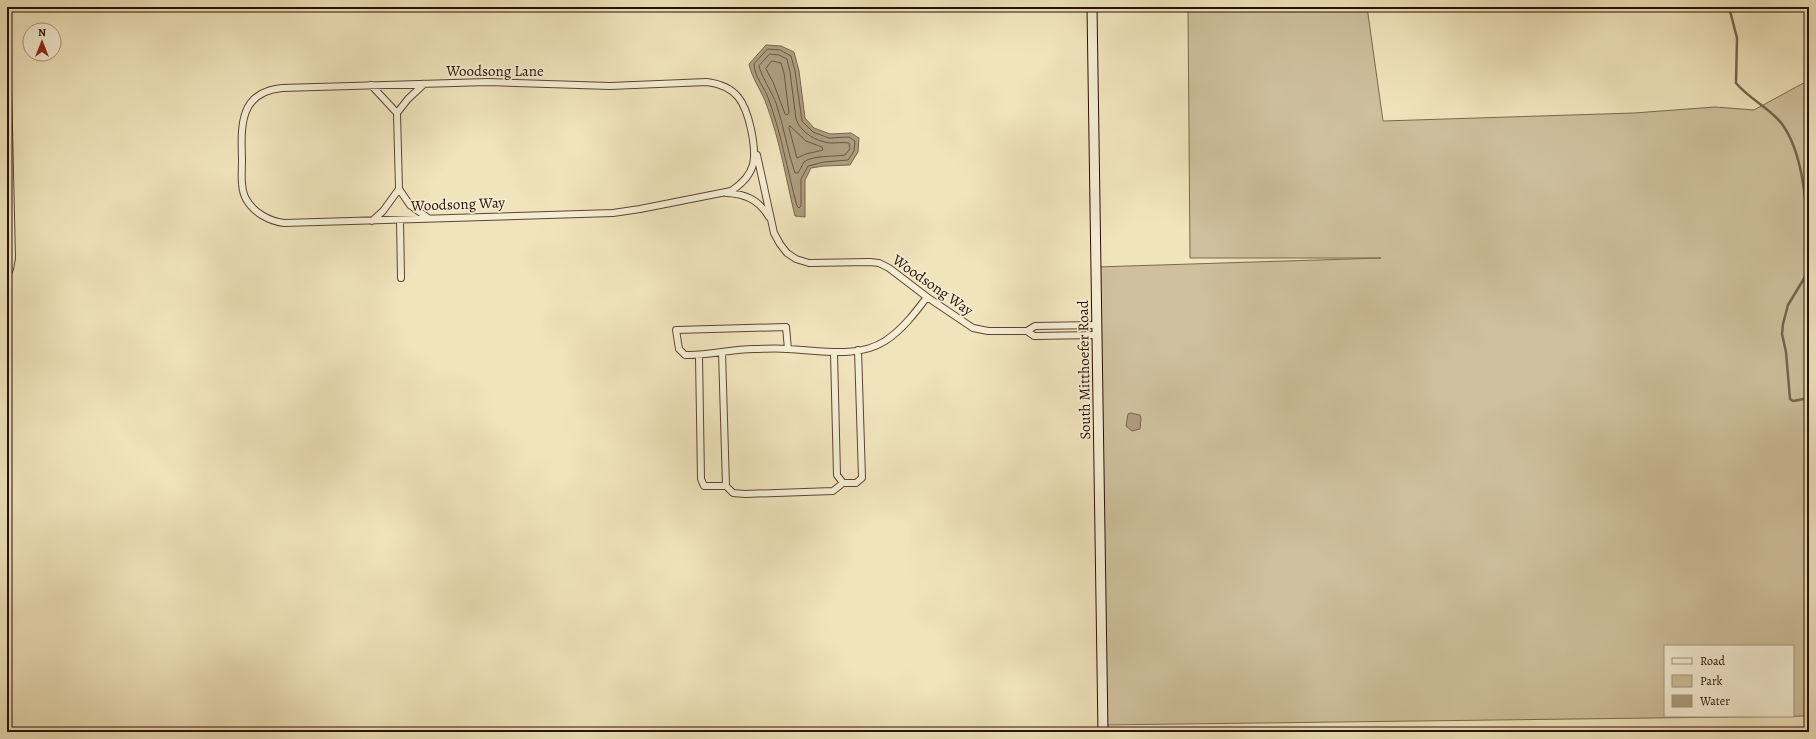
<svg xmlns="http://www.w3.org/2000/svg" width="1816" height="739" viewBox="0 0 1816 739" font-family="Alegreya,serif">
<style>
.green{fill:#cec09d;stroke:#7c6850;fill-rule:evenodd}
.water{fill:#ac9c7d;stroke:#78644d}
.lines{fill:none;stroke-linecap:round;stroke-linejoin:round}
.shore{stroke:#6a5640;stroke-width:1}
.stream{stroke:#78644d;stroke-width:2.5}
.minor-casing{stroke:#5b4432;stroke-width:8}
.secondary-casing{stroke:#290f04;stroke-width:11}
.minor{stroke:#f5edd3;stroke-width:6}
.secondary{stroke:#f5edd3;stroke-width:9}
.labels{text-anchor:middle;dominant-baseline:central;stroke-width:3.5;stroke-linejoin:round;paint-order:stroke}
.street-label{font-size:15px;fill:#290f04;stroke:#f5edd3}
</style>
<rect width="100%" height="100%" fill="#f0e4bc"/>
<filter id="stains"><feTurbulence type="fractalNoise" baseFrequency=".005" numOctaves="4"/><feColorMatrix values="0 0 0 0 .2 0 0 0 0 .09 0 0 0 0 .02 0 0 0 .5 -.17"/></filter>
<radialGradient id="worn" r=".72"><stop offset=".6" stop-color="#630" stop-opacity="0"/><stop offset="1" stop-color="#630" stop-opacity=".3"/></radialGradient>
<!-- green -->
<path class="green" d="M 1188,7 L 1367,7 L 1383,121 L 1634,113 L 1715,107 L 1754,110 L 1809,80 L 1809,716 L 1103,725 L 1096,267 L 1381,258 L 1190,258 ZM 1665,646 L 1793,646 L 1793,716 L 1665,716 Z"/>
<!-- water -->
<path class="water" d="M 766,45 L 781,46 L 794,52 L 799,71 L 805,118 L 814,128 L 830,134 L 851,133 L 859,138 L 858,152 L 850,165 L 824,166 L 811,168 L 805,180 L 805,217 L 795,216 C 786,179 780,141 767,106 C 762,91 752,79 749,64 Z
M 1131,413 L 1140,415 L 1141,418 L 1140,429 L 1132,431 L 1126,426 L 1128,414 Z"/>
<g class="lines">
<!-- shore -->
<path class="shore" d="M 768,49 L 780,50 L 791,56 L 795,71 L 802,121 L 813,132 L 829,138 L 849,137 L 855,141 L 854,151 L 848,160 L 824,162 L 808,166 L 801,179 L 801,206 L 799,208 L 797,206 C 787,170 781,131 767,95 C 763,86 754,75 754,64 Z
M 770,54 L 779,55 L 787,59 L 790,72 L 796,119 C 800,132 817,142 830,143 C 836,143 843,142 849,143 L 850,149 L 845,155 C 835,157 812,155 804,162 C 802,165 800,170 798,173 L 795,173 C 787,150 784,126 776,103 C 773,95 759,71 759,66 Z
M 772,61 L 781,63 L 784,73 L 789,113 L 787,115 L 785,114 L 773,82 L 766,69 Z
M 790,126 L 806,141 L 822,147 L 823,150 L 806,154 L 797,158 L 789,128 Z"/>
<!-- stream -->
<path class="stream" d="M 1729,7 L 1737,38 L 1736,83 C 1749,99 1770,108 1782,124 C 1804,154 1806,206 1809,242
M 1809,261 L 1805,277 L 1788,305 L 1783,324 L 1782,334 L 1786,352 L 1790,399 L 1793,401 L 1809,398"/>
<defs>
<path id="minor" d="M 488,82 L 610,86 L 707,82 C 737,86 745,102 751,129 C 757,158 757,174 731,191 L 640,209 L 613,213 L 284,223 C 269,221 254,213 246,199 C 240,188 242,172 242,160 C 241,126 239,92 282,88 Z
M 371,85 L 397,113
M 397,113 L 399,189
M 397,113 L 408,99 L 424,84
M 757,155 L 774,233 L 780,244 L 787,253 L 796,259 L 809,263 L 870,262 L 879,263 L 889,268 L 927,297 L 973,328 L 988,331 L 1027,331 L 1035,326 L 1097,325
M 399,189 L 410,205 L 428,218
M 727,193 C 746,194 759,200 769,217
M 400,220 L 401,278
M 372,221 L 383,211 L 399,189
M 7,275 L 10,269 L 12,258 L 8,85
M 1027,331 L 1034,336 L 1097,335
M 788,349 L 786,327 L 676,330 L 679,349 L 685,355 C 709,356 730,349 754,349 C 765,349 776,348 787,349 C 819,350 857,359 885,341 C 902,330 915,313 927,297
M 722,352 L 726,486 L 733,493 L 745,494 L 833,491 L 843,483
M 834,353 L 837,475 L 843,483 L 856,483 L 862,478 L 858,350
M 699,356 L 701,479 L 704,486 L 726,486"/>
<path id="secondary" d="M 1092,7 L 1103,732"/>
</defs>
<!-- minor casing -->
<use href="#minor" class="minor-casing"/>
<!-- secondary casing -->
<use href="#secondary" class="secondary-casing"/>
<!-- minor -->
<use href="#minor" class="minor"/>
<!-- secondary -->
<use href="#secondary" class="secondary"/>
</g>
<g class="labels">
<!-- street labels -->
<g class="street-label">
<text x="495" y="71">Woodsong Lane</text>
<text transform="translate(458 204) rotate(-2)">Woodsong Way</text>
<text transform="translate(933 285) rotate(35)">Woodsong Way</text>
<text transform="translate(1084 370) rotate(-91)">South Mitthoefer Road</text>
</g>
</g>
<!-- margin -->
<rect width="1816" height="739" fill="none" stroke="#f0e4bc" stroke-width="24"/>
<rect x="8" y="8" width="1800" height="723" fill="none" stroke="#290f04" stroke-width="2"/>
<rect x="12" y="12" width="1792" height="715" fill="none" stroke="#290f04"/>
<!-- legend -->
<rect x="1664" y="645" width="130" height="72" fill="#f5edd3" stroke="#a39480"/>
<rect x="1672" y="658" width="20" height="6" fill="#f5edd3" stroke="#a39480"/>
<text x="1700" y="665" font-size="12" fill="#290f04">Road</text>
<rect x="1672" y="675" width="20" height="12" fill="#cec09d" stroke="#a39480"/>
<text x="1700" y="685" font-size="12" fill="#290f04">Park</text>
<rect x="1672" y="695" width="20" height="12" fill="#ac9c7d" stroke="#a39480"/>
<text x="1700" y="705" font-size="12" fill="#290f04">Water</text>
<!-- north arrow -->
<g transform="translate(42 42)"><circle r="19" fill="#f5edd3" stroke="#a39480"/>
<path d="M0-3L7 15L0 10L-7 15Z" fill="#8f2418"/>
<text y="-6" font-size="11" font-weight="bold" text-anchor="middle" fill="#290f04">N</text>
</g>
<rect width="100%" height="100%" filter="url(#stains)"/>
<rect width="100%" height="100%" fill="url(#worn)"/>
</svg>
